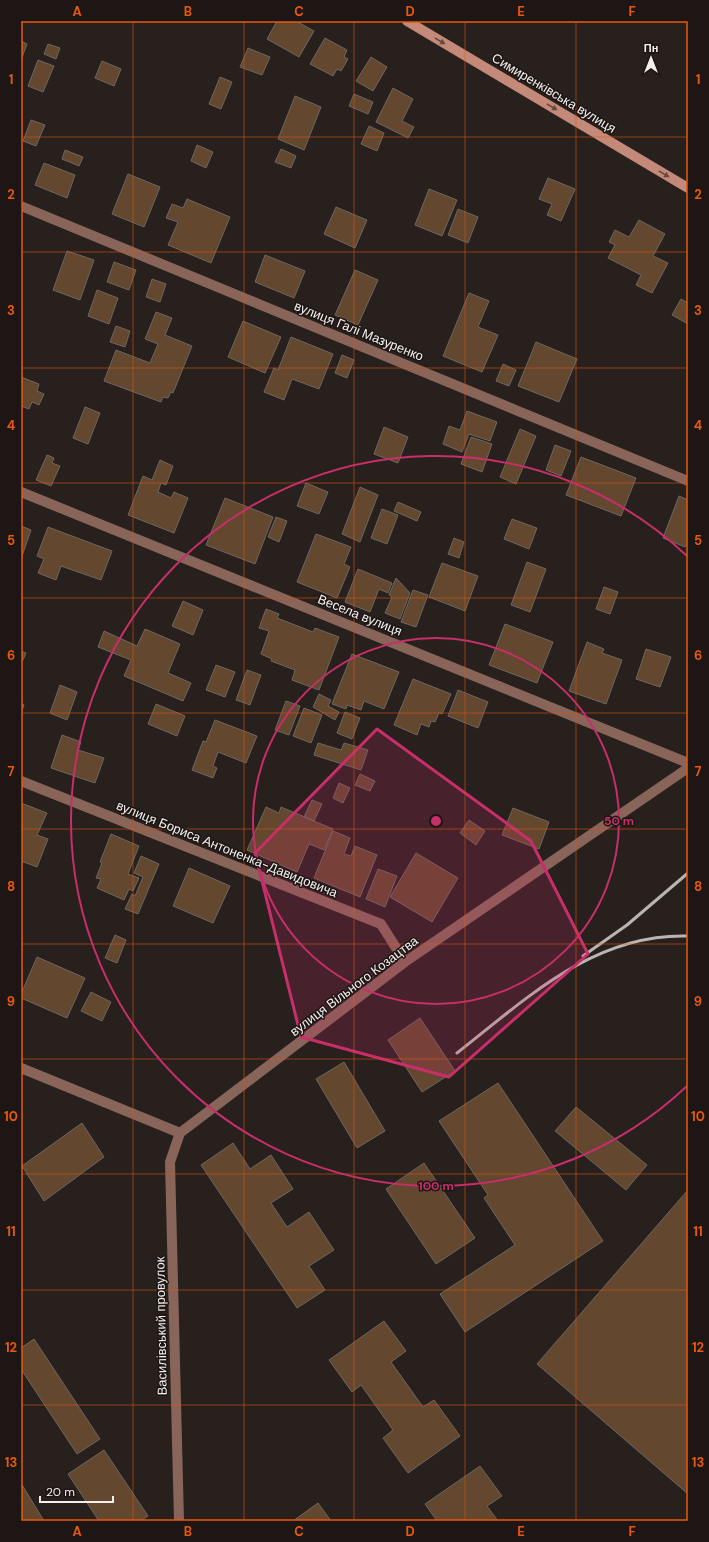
<svg xmlns="http://www.w3.org/2000/svg" width="709" height="1542" viewBox="0 0 709 1542" font-family="'DM Sans',sans-serif">
<style>
.building{fill:#63472f;stroke:#6d6761}
.lines{fill:none;stroke-linecap:round;stroke-linejoin:round}
.minor{stroke:#896459;stroke-width:10}
.secondary{stroke:#c48978;stroke-width:10}
.rail{stroke:#bab5b3;stroke-width:3}
.oneway{fill:#684a41}
.marked{fill:#c72e6a;fill-opacity:0.2;stroke:#c72e6a;stroke-width:3;stroke-linejoin:round}
.grid{fill:none;stroke:#e8590c;stroke-width:1;stroke-opacity:0.55}
.ring{fill:none;stroke:#c72e6a;stroke-width:2}
.labels{text-anchor:middle;dominant-baseline:central;stroke-width:3;stroke-linejoin:round;paint-order:stroke}
.street-label{font-size:13px;fill:#f4efed;stroke:#1d1614}
.centre{fill:#c72e6a;stroke:#1d1614;stroke-width:2}
.ring-label{font-size:12px;text-anchor:middle;font-weight:bold;fill:#c72e6a;stroke:#1d1614;stroke-width:3;stroke-linejoin:round;paint-order:stroke}
.neatline{fill:none;stroke:#e8590c;stroke-width:1.5}
.grid-label{font-size:13px;text-anchor:middle;font-weight:bold;fill:#e8590c}
</style>
<rect width="100%" height="100%" fill="#27201d"/>
<!-- building -->
<path class="building" d="M 277,21 L 296,21 L 314,31 L 299,57 L 267,39 Z
M 325,38 L 347,50 L 344,57 L 348,59 L 341,71 L 337,69 L 333,76 L 310,64 Z
M 21,41 L 27,44 L 21,60 Z
M 48,44 L 60,48 L 56,59 L 44,54 Z
M 248,48 L 270,57 L 262,75 L 240,67 Z
M 371,57 L 387,67 L 373,91 L 356,81 Z
M 38,60 L 54,66 L 43,92 L 28,86 Z
M 102,61 L 121,69 L 114,86 L 95,78 Z
M 220,77 L 232,82 L 221,109 L 209,104 Z
M 393,88 L 413,99 L 402,121 L 414,127 L 408,138 L 376,122 Z
M 354,94 L 373,102 L 368,114 L 349,106 Z
M 295,96 L 321,107 L 304,150 L 278,139 Z
M 31,120 L 45,125 L 36,146 L 23,141 Z
M 369,126 L 384,133 L 377,151 L 361,144 Z
M 197,145 L 213,152 L 206,168 L 191,161 Z
M 281,149 L 296,156 L 291,168 L 275,162 Z
M 65,150 L 83,157 L 79,166 L 62,159 Z
M 44,163 L 75,175 L 67,198 L 35,185 Z
M 128,174 L 160,187 L 144,227 L 112,214 Z
M 548,178 L 575,189 L 561,221 L 547,215 L 552,204 L 539,199 Z
M 429,189 L 457,200 L 442,236 L 415,225 Z
M 187,199 L 230,217 L 211,263 L 168,245 L 178,222 L 166,218 L 172,204 L 183,208 Z
M 336,207 L 367,220 L 355,248 L 324,234 Z
M 458,209 L 478,217 L 468,243 L 448,235 Z
M 639,220 L 665,234 L 653,256 L 668,263 L 652,293 L 636,285 L 641,275 L 608,258 L 615,245 L 609,242 L 615,230 L 629,237 Z
M 67,251 L 94,260 L 80,300 L 53,290 Z
M 265,255 L 305,271 L 294,298 L 255,282 Z
M 114,262 L 136,270 L 129,290 L 107,282 Z
M 355,270 L 378,280 L 358,325 L 335,315 Z
M 152,279 L 166,284 L 160,302 L 146,297 Z
M 97,290 L 118,298 L 109,324 L 88,316 Z
M 469,293 L 489,301 L 478,327 L 498,335 L 482,372 L 443,356 Z
M 681,299 L 688,303 L 688,324 L 672,315 Z
M 156,312 L 172,318 L 165,335 L 192,346 L 173,393 L 171,392 L 168,398 L 163,397 L 161,402 L 104,381 L 116,350 L 150,363 L 158,344 L 145,339 Z
M 243,321 L 281,337 L 265,373 L 228,357 Z
M 116,326 L 130,331 L 125,347 L 110,342 Z
M 291,337 L 333,354 L 319,389 L 292,379 L 284,400 L 264,392 L 274,368 L 278,370 Z
M 536,342 L 577,359 L 559,402 L 518,386 Z
M 342,355 L 354,360 L 347,378 L 335,373 Z
M 503,364 L 516,370 L 509,386 L 496,381 Z
M 21,377 L 39,384 L 37,391 L 44,394 L 39,405 L 32,402 L 29,409 L 21,406 Z
M 85,407 L 100,413 L 88,444 L 73,438 Z
M 467,411 L 497,422 L 490,441 L 469,434 L 462,452 L 443,444 L 449,426 L 460,430 Z
M 384,427 L 408,437 L 398,463 L 374,454 Z
M 520,429 L 536,436 L 516,484 L 500,477 Z
M 471,437 L 492,444 L 482,472 L 461,464 Z
M 555,445 L 571,451 L 561,476 L 546,470 Z
M 47,455 L 54,458 L 52,463 L 60,466 L 51,486 L 36,480 Z
M 581,457 L 636,478 L 621,516 L 566,495 Z
M 160,460 L 173,466 L 166,485 L 161,483 L 158,492 L 171,498 L 174,492 L 188,498 L 174,533 L 128,515 L 143,476 L 152,480 Z
M 306,483 L 328,492 L 319,514 L 297,506 Z
M 360,487 L 378,495 L 360,542 L 342,534 Z
M 679,496 L 688,500 L 688,542 L 685,547 L 663,538 Z
M 225,498 L 273,517 L 255,564 L 206,545 Z
M 398,502 L 421,512 L 417,521 L 394,511 Z
M 382,509 L 398,515 L 387,544 L 371,538 Z
M 276,517 L 287,521 L 279,542 L 268,537 Z
M 512,519 L 537,528 L 529,549 L 504,539 Z
M 21,526 L 31,530 L 21,559 Z
M 48,527 L 112,551 L 101,580 L 61,566 L 56,580 L 38,573 L 44,559 L 37,556 Z
M 316,534 L 351,547 L 344,564 L 350,567 L 337,598 L 297,582 Z
M 454,538 L 464,542 L 459,558 L 448,554 Z
M 527,562 L 546,569 L 530,612 L 511,605 Z
M 442,563 L 478,576 L 465,611 L 429,597 Z
M 358,569 L 392,583 L 388,593 L 379,589 L 370,612 L 345,602 Z
M 396,578 L 410,593 L 400,619 L 385,613 L 392,597 L 389,595 Z
M 604,587 L 618,592 L 610,614 L 596,609 Z
M 413,590 L 428,595 L 416,627 L 401,622 Z
M 183,601 L 203,610 L 193,635 L 172,626 Z
M 266,609 L 279,614 L 277,618 L 313,632 L 315,628 L 339,637 L 319,690 L 292,680 L 295,670 L 271,661 L 272,659 L 261,654 L 269,631 L 259,628 Z
M 505,624 L 553,642 L 537,683 L 489,665 Z
M 145,629 L 180,644 L 168,673 L 191,683 L 183,701 L 124,676 L 131,660 L 98,647 L 104,631 L 137,646 Z
M 587,642 L 604,649 L 602,653 L 622,660 L 606,704 L 569,691 Z
M 646,649 L 671,657 L 660,687 L 636,679 Z
M 21,651 L 26,653 L 21,664 Z
M 352,654 L 399,672 L 384,709 L 364,701 L 361,710 L 347,705 L 346,709 L 332,704 Z
M 216,665 L 235,672 L 225,697 L 206,690 Z
M 247,670 L 261,675 L 250,705 L 236,700 Z
M 413,679 L 451,694 L 442,714 L 439,713 L 435,722 L 431,721 L 429,727 L 421,724 L 417,735 L 394,725 Z
M 60,685 L 77,692 L 67,720 L 50,713 Z
M 458,690 L 488,702 L 478,728 L 448,716 Z
M 319,694 L 331,700 L 328,706 L 339,712 L 335,720 L 313,707 Z
M 286,701 L 300,706 L 289,735 L 275,730 Z
M 21,703 L 24,705 L 21,713 Z
M 156,704 L 185,716 L 177,736 L 148,724 Z
M 304,708 L 322,715 L 311,743 L 293,736 Z
M 345,712 L 360,718 L 352,739 L 337,733 Z
M 215,720 L 257,736 L 246,763 L 218,752 L 213,766 L 217,768 L 213,778 L 192,770 L 203,741 L 206,742 Z
M 62,735 L 81,742 L 78,750 L 104,758 L 95,783 L 51,768 Z
M 318,743 L 341,750 L 344,743 L 368,750 L 361,770 L 314,755 Z
M 360,774 L 375,781 L 370,791 L 355,785 Z
M 339,783 L 350,788 L 343,803 L 333,798 Z
M 312,800 L 322,804 L 314,821 L 304,817 Z
M 21,803 L 47,813 L 37,835 L 48,839 L 37,867 L 21,861 Z
M 266,807 L 279,813 L 281,807 L 333,829 L 324,850 L 309,844 L 297,872 L 247,850 Z
M 513,808 L 549,822 L 539,849 L 502,835 Z
M 469,820 L 485,831 L 476,845 L 460,833 Z
M 333,831 L 350,838 L 344,854 L 351,856 L 355,846 L 377,855 L 360,897 L 314,878 Z
M 111,834 L 139,846 L 128,874 L 139,878 L 133,891 L 129,889 L 124,900 L 97,888 L 101,879 L 96,878 L 102,863 L 100,862 Z
M 416,853 L 458,878 L 432,922 L 390,897 Z
M 141,856 L 159,864 L 138,914 L 125,909 L 132,894 L 135,896 L 143,877 L 134,873 Z
M 189,868 L 230,886 L 213,923 L 173,906 Z
M 378,869 L 397,876 L 385,907 L 366,899 Z
M 115,935 L 126,940 L 117,963 L 105,958 Z
M 37,957 L 85,978 L 67,1018 L 21,998 L 21,994 Z
M 91,992 L 111,1002 L 102,1021 L 81,1011 Z
M 420,1018 L 455,1071 L 422,1092 L 388,1040 Z
M 344,1062 L 385,1131 L 357,1148 L 316,1079 Z
M 498,1083 L 603,1241 L 465,1332 L 440,1294 L 515,1245 L 484,1198 L 488,1195 L 439,1121 Z
M 576,1107 L 647,1165 L 626,1190 L 555,1131 Z
M 82,1123 L 104,1157 L 44,1201 L 22,1166 Z
M 233,1143 L 250,1169 L 271,1155 L 293,1189 L 271,1203 L 287,1227 L 309,1212 L 334,1250 L 309,1266 L 325,1290 L 297,1308 L 201,1165 Z
M 424,1163 L 475,1238 L 436,1264 L 386,1189 Z
M 688,1190 L 688,1494 L 537,1364 Z
M 384,1321 L 406,1351 L 391,1362 L 423,1407 L 434,1400 L 460,1436 L 408,1473 L 383,1438 L 393,1430 L 361,1385 L 352,1392 L 329,1360 Z
M 34,1339 L 100,1439 L 77,1454 L 21,1369 L 21,1348 Z
M 104,1450 L 148,1516 L 140,1521 L 99,1521 L 68,1474 Z
M 480,1466 L 502,1496 L 487,1506 L 498,1521 L 437,1521 L 425,1504 Z
M 21,1483 L 44,1521 L 21,1521 Z
M 318,1503 L 331,1521 L 293,1521 Z"/>
<g class="lines">
<!-- minor -->
<path class="minor" d="M 21,206 L 688,481
M 21,492 L 688,763
M 21,781 L 381,924 L 405,962
M 21,1068 L 180,1133 L 405,962 L 688,768
M 179,1521 L 170,1162 L 180,1133"/>
<!-- secondary -->
<path class="secondary" d="M 407,21 L 688,188"/>
<!-- rail -->
<path class="rail" d="M 583,956 L 627,925 L 688,873
M 457,1053 C 526,999 594,933 688,936"/>
</g>
<!-- one-way arrows -->
<defs><path id="oneway-solid" d="M-6-.8H1V-3.2L6.5 0L1 3.2V.8H-6Z"/></defs>
<g class="oneway">
<use href="#oneway-solid" transform="translate(440 41) rotate(31)"/>
<use href="#oneway-solid" transform="translate(552 107) rotate(31)"/>
<use href="#oneway-solid" transform="translate(664 174) rotate(31)"/>
</g>
<!-- marked area -->
<path class="marked" d="M 377,729 L 531,841 L 588,954 L 449,1077 L 301,1037 L 255,853 Z"/>
<!-- grid -->
<path class="grid" d="M 133,21 L 133,1521M 244,21 L 244,1521M 354,21 L 354,1521M 465,21 L 465,1521M 576,21 L 576,1521M 21,137 L 688,137M 21,252 L 688,252M 21,368 L 688,368M 21,483 L 688,483M 21,598 L 688,598M 21,713 L 688,713M 21,829 L 688,829M 21,944 L 688,944M 21,1059 L 688,1059M 21,1174 L 688,1174M 21,1290 L 688,1290M 21,1405 L 688,1405"/>
<!-- distance rings -->
<g class="ring">
<circle cx="436" cy="821" r="183"/>
<path d="M687 1086A365 365 0 1 1 687 556"/>
</g>
<g class="labels">
<!-- street labels -->
<g class="street-label">
<text transform="translate(554 93) rotate(31)">Симиренківська вулиця</text>
<text transform="translate(359 331) rotate(22)">вулиця Галі Мазуренко</text>
<text transform="translate(360 615) rotate(22)">Весела вулиця</text>
<text transform="translate(227 849) rotate(22)">вулиця Бориса Антоненка-Давидовича</text>
<text transform="translate(354 986) rotate(-37)">вулиця Вільного Козацтва</text>
<text transform="translate(161 1326) rotate(-91)">Василівський провулок</text>
</g>
</g>
<circle cx="436" cy="821" r="6" class="centre"/>
<g class="ring-label">
<text x="619" y="825">50 m</text>
<text x="436" y="1190">100 m</text>
</g>
<!-- border -->
<rect width="709" height="1542" fill="none" stroke="#1d1614" stroke-width="44"/>
<!-- north arrow -->
<g transform="translate(651 58)" stroke="#1d1614" stroke-width="3" paint-order="stroke">
<path d="M0-3L7 15L0 10L-7 15Z" fill="#f4efed"/>
<text y="-6" font-size="11" font-weight="bold" text-anchor="middle" fill="#f4efed">Пн</text>
</g>
<!-- scale -->
<path d="M40 1496v6h73v-6" fill="none" stroke="#f4efed" stroke-width="2"/>
<text x="46" y="1496" font-size="12" fill="#f4efed" stroke="#1d1614" stroke-width="3" paint-order="stroke">20 m</text>
<rect x="22" y="22" width="665" height="1498" class="neatline"/>
<g class="grid-label">
<text x="77" y="16">A</text>
<text x="188" y="16">B</text>
<text x="299" y="16">C</text>
<text x="410" y="16">D</text>
<text x="521" y="16">E</text>
<text x="632" y="16">F</text>
<text x="11" y="84">1</text>
<text x="698" y="84">1</text>
<text x="11" y="199">2</text>
<text x="698" y="199">2</text>
<text x="11" y="315">3</text>
<text x="698" y="315">3</text>
<text x="11" y="430">4</text>
<text x="698" y="430">4</text>
<text x="11" y="545">5</text>
<text x="698" y="545">5</text>
<text x="11" y="660">6</text>
<text x="698" y="660">6</text>
<text x="11" y="776">7</text>
<text x="698" y="776">7</text>
<text x="11" y="891">8</text>
<text x="698" y="891">8</text>
<text x="11" y="1006">9</text>
<text x="698" y="1006">9</text>
<text x="11" y="1121">10</text>
<text x="698" y="1121">10</text>
<text x="11" y="1236">11</text>
<text x="698" y="1236">11</text>
<text x="11" y="1352">12</text>
<text x="698" y="1352">12</text>
<text x="11" y="1467">13</text>
<text x="698" y="1467">13</text>
<text x="77" y="1536">A</text>
<text x="188" y="1536">B</text>
<text x="299" y="1536">C</text>
<text x="410" y="1536">D</text>
<text x="521" y="1536">E</text>
<text x="632" y="1536">F</text>
</g>
</svg>
